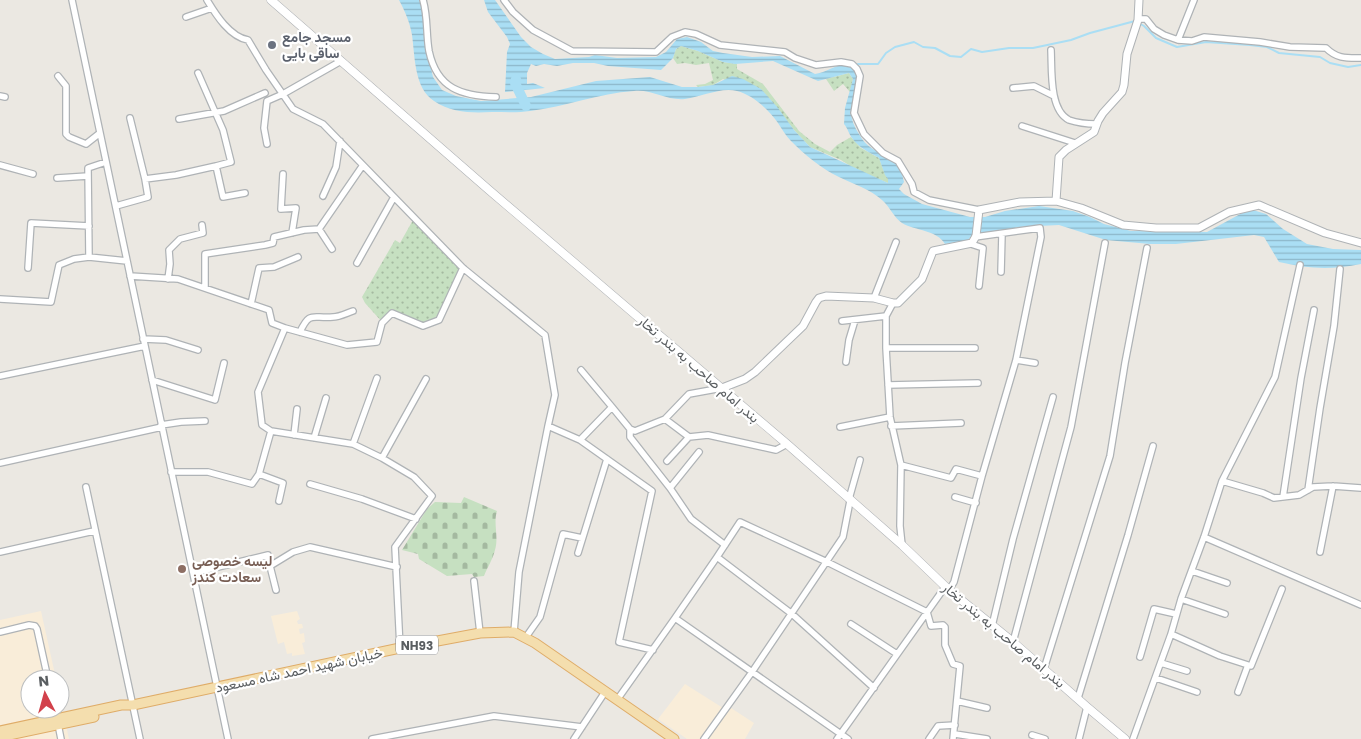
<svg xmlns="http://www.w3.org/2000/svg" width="1361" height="739" viewBox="0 0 1361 739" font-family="Poppins,Vazirmatn,sans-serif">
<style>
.commercial{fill:#f9edd9}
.grass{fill:url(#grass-dots)}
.cemetery{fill:url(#cemetery-stones)}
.water{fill:url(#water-rules)}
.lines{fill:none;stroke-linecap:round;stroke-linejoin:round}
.stream{stroke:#aadef4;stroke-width:2}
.river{stroke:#aadef4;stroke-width:10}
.minor-casing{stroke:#afb3b6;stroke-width:8}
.tertiary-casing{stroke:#afb3b6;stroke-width:9}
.secondary-casing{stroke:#afb2b6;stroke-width:9}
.primary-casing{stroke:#dfac68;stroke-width:11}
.minor{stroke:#fff;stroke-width:5.5}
.tertiary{stroke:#fff;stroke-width:7}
.secondary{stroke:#fff;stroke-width:8}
.primary{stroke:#f4deae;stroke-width:9}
.worship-dot{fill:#6b7280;stroke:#fff;stroke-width:2}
.education-dot{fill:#8d6e63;stroke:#fff;stroke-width:2}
.labels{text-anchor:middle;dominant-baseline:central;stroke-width:4.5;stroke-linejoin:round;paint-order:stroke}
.shield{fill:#fff;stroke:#8c8e90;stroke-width:1}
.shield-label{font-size:12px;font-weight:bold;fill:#5a5e61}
.worship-label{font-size:14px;font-weight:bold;fill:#5b616d;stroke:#fff;text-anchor:start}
.street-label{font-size:14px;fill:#5a5e61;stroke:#fff}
.education-label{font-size:14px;font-weight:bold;fill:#785e54;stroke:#fff;text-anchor:start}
</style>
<defs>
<pattern id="grass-dots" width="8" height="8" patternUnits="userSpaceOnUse" patternTransform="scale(1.25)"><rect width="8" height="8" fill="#c6e0c1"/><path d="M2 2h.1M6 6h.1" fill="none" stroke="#a4b9a0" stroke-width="1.8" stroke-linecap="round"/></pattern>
<pattern id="cemetery-stones" width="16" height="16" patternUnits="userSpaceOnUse" patternTransform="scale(1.25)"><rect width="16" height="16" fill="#c6e0c1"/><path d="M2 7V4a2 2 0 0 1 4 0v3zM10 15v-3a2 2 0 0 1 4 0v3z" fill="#a4b9a0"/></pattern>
<pattern id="water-rules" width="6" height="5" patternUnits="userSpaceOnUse" patternTransform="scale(1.25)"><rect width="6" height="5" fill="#aadef4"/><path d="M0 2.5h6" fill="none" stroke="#8db7c9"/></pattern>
</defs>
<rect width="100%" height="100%" fill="#ebe8e2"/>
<!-- commercial -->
<path class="commercial" d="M 41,611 L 56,679 L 30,679 L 30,709 L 60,709 L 60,698 L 69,739 L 0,739 L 0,620 Z
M 297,611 L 300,619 L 297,621 L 298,624 L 302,624 L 303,628 L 299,629 L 300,634 L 304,633 L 305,642 L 302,643 L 305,654 L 292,656 L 292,653 L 287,654 L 284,642 L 278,644 L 271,616 Z
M 685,684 L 723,708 L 700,739 L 687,739 L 658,719 Z
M 731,708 L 754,723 L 745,739 L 707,739 Z"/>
<!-- grass -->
<path class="grass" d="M 681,46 L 698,51 L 723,62 L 737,64 L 737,69 L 763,84 L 799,131 L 815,144 L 830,152 L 837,145 L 851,137 L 861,148 L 879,158 L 885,174 L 888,179 L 888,183 L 855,169 L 841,160 L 810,147 L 794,130 L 768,97 L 723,79 L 713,85 L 698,87 L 696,85 L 705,84 L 713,80 L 709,63 L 696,65 L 685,63 L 677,64 L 673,58 L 676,49 Z
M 849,73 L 853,79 L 850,92 L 843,84 L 834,91 L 826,79 Z
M 413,220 L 462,269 L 439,319 L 422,325 L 393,310 L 383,323 L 365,303 L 362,297 L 395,240 L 400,243 Z"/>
<!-- cemetery -->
<path class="cemetery" d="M 464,497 L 497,511 C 493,523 499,537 495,550 C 493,559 487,568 484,576 L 474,577 L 472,574 L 447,576 L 419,559 L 418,554 L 402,550 L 427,509 L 435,502 L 461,503 Z"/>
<!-- water -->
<path class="water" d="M 399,0 L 419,0 L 424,12 L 426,47 L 433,77 L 442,90 L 456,96 L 481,101 L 531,97 L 596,81 L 650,77 L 682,87 L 698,87 L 713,85 L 732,76 L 743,79 L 761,89 L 778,108 L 794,130 L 810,147 L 888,183 L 888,179 L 885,175 L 879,158 C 869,152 859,148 852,138 C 849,134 848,129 844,124 L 845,108 L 853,79 L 849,73 L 818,81 L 773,61 L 735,64 L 723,62 L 698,51 L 681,46 L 676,49 L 673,58 L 661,70 L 608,66 L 594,63 L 573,63 L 557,66 L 544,64 L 536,66 L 531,64 L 527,73 L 527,84 L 533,83 L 545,88 L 505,92 L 507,52 L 510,44 L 507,37 L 488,12 L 484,0 L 495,0 L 521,37 L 531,47 L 543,54 L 555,59 L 589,57 L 595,55 L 617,58 L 656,57 L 666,52 L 677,39 L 687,37 L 701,42 L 713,51 L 723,53 L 752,57 L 780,56 L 815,74 C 831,72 835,62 851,66 C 858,75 860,83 857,94 C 855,100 850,105 851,112 C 851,119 855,128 859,134 C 873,160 898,149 904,182 L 899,189 L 904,194 L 922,204 L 970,217 L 985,217 L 1005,211 L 1039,206 L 1073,211 L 1090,217 L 1104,224 L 1131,231 L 1207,232 L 1244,212 L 1253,210 L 1266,214 L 1283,229 L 1307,244 L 1333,249 L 1361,250 L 1361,264 C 1331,270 1309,269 1279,262 L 1264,237 L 1254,235 L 1176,244 L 1150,244 L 1106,240 L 1059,225 L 1018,227 L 987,236 L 972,235 L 968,240 L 945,244 C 937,230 916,231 902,223 C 894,218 890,207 882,200 C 870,189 853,184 839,177 C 822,169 805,155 791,141 C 786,136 782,129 778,123 C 769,110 753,95 737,91 C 720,87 702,97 685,99 C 667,101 652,89 634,91 C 599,93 565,107 530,111 C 518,113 505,112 492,112 C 472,113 452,113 434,101 C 414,88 415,56 412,35 C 410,23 405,11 399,0 Z"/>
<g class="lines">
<!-- stream -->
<path class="stream" d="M 856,66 L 858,64 L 878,64 L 886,53 L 895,47 L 914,42 L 923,47 L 935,48 L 950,56 L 961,57 L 971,49 L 982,52 L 1009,48 L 1033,48 L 1071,40 L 1090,33 L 1135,21 L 1144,26 L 1156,38 L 1177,47 L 1206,42 L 1250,45 L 1267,47 L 1279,53 L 1320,57 L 1330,63 L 1348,67 L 1361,65"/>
<!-- river -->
<path class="river" d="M 516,79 L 515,83 L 526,106"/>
<defs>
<path id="minor" d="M 72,0 L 228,739
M 207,0 C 216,15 230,37 248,40 L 266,70 L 293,109 L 323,124 L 463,268 L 545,335 L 555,395 L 548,426 L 580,440 L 612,407 L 630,429 L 630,437 L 670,488 L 691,519 L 725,545
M 423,0 C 428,17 426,34 429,51 C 437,89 462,96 496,97
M 504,0 L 513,12 L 533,30 L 572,51 L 656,52 L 672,37 L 685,32 L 696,34 L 720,45 L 785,52 L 795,58 L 816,65 L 841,62 L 852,64 L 857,69 L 860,76 L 854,113 L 864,134 L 883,153 L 898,161 L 912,184 L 914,192 L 929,200 L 979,210
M 186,17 L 212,8
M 1138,19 L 1146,19 L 1154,29 L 1164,35 L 1178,40 L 1192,41 L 1204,37 L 1260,42 L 1290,47 L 1326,48 C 1337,59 1347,58 1361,58
M 1178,40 L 1194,0
M 1051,50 C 1052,70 1049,110 1069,120 C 1078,123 1087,124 1096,124
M 198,73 L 223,130 L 231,162 L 216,166
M 58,76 L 66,86 L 66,134 L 69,137 L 86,144 L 100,133
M 1013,88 L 1034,86 L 1054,96
M 0,96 L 5,97
M 179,119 L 224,111 L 265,93
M 1022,126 L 1075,143
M 267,144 L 264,128 L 267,101 L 283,94 L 341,61
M 106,162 L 88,168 L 89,257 L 127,261
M 0,165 L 33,174
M 283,174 L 281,209 L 296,208 L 292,233
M 57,178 L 88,176
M 145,179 L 176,175 L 216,166 L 223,197 L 245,193
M 323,196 L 336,167 L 340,141
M 116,206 L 148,197 L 145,179 L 130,118
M 319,229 L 332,249
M 971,244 L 983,248 L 979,286
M 357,263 L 394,197
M 28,268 L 31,223 L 89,226
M 1001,272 L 1002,234
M 130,276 L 178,279 L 269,310 L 272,323 L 285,328
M 168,279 L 170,264 L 169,250 L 180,239 L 203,233 L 202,225
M 205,288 L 205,254 L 265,245 L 273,243 L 274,237 L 304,230 L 319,229 L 363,165
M 874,298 L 896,242
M 0,299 L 51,302 L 59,265 L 74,259 L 89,257
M 893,303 L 886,316 L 886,348 L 890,417 L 901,465 L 900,526 L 902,545
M 251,304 L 259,268 L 274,267 L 298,257
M 842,321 L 886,316
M 300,332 C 310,310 313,319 333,317 C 339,317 347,313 353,311
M 143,339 L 166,340 L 198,350
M 886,348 L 975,348
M 1016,360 L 1035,363
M 846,362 L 849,340 L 855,320
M 581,370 L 612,407
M 0,376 L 145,346
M 152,380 L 215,400 L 224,363
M 888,385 L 978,383
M 665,419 L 689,437
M 161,425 L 181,422 L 205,421
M 891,426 L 961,423
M 840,427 L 890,417
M 630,429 L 635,431 L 665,419 L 689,394 L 722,388
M 271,431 L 262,425 L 258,392 L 285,328 L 347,345 L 377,342 L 382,323 L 392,313 L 423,326 L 439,320 L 463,268
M 294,435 L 297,409
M 314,438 L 326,398
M 580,440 L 652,491 L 619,642 L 653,650
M 353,444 L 377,378
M 382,458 L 426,379
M 667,461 L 689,437 L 708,435 L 776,450 L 787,444
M 0,463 L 162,427
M 901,465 L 951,478 L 956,469 L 982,476
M 171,472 L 208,472 L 252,484 L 259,474 L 271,431 L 353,444 L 382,458 L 414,477 L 432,496 L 395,547 L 400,648
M 259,474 L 283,483 L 279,501
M 1222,481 L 1263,493 L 1274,498 L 1299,495 L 1313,487 L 1333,486 L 1361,488
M 310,484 L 362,499 L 416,519
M 86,487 L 140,739
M 670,488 L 699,452
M 1308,490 L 1320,408 L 1334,326 L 1340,269
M 955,497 L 976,503
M 1283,497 L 1301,378 L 1314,310
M 849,499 L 860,460
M 1204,537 L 1361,605
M 0,552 L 94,531
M 1320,552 L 1333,486
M 578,553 L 607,459
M 270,566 L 276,590
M 1192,571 L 1227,583
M 193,573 L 268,555 L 270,566 L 293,552 L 310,547 L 397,567
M 474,581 L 480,633
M 949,590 L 954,582 L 982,476 L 1016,360 L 1041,237 L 1040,228 L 975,237
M 1181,599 L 1225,614
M 675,618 L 717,557
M 851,624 L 897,654
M 992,626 L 1013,539 L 1053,397
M 0,632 L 29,625 L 35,626 L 37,629 L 48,679
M 514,632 L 519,572 L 548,426
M 1171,634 L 1220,656 L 1248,665 L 1238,692
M 526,637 L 540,617 L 563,534 L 582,538
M 1013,642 L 1071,427 L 1105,243
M 1140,657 L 1154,609 L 1176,614
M 1161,663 L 1187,671
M 1248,665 L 1251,666 L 1253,661 L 1282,589
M 1044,669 L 1110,456 L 1125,363 L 1147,248
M 1156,678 L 1197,692
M 874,688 L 792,614 L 717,557 L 740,522 L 827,562 L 927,612 L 931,626 L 943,625 L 945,627 L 945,645 L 953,664 L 960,666 L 953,739
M 1078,698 L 1128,535 L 1153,446
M 617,700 L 675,618 L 848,739
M 957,701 L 987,708
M 54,709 L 56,718
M 58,724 L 61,739
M 955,734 L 987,739
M 1032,735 L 1045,739
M 372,739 L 494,716 L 582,727
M 574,739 L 605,692
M 704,739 L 752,672 L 843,537 L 850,501
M 837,739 L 945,587
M 929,739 L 938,726 L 955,725
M 1079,739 L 1087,707
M 1133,739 L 1171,634 L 1181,599 L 1204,537 L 1222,481 L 1275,377 L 1300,265"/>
<path id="tertiary" d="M 1056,201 L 1081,208 L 1123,225 L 1156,228 L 1199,228 L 1229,212 L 1259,205 L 1325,233 L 1361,243
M 722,388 L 745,379 L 755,372 L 803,326 L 816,302 L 819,298 L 826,296 L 874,298 L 893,303 L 898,303 L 922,279 L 933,251 L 972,243 L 976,236 L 979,210 L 1020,202 L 1056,201 L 1059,157 L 1066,150 L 1094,132 L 1098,121 L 1103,113 L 1122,92 L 1124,85 L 1127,54 L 1138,20 L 1139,0"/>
<path id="secondary" d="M 271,0 L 489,190 L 787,444 L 902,545 L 949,590 L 1013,642 L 1087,707 L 1125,739"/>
<path id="primary" d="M 0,731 L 121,705 L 133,705 L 400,648 L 480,633 L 514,632 L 535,643 L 674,739
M 0,737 L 94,717"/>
</defs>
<!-- minor casing -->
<use href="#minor" class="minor-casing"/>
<!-- tertiary casing -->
<use href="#tertiary" class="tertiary-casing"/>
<!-- secondary casing -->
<use href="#secondary" class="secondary-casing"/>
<!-- primary casing -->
<use href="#primary" class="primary-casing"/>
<!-- minor -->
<use href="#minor" class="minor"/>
<!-- tertiary -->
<use href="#tertiary" class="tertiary"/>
<!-- secondary -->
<use href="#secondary" class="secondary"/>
<!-- primary -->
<use href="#primary" class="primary"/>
</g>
<!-- markers -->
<circle class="worship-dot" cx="272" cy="45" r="5"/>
<circle class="education-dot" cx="182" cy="569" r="5"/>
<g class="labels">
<!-- shield labels -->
<rect class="shield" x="396" y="635.5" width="42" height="19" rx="4"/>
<g class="shield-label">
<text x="417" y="645">NH93</text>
</g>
<!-- worship labels -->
<g class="worship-label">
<text x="282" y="37">مسجد جامع<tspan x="282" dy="16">ساقی بایی</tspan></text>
</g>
<!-- street labels -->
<g class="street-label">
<text transform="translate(699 369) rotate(41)">بندر امام صاحب به بندر تخار</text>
<text transform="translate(1004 635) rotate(40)">بندر امام صاحب به بندر تخار</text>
<text transform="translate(299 670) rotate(-12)">خیابان شهید احمد شاه مسعود</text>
</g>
<!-- education labels -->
<g class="education-label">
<text x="192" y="561">لیسه خصوصی<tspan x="192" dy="16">سعادت کندز</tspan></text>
</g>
</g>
<!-- north arrow -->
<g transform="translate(45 694) rotate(354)"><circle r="24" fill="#ffffff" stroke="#bdbfc0"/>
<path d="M0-4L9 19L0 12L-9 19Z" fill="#d2414b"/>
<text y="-8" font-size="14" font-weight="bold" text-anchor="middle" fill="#5a5e61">N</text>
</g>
</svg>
